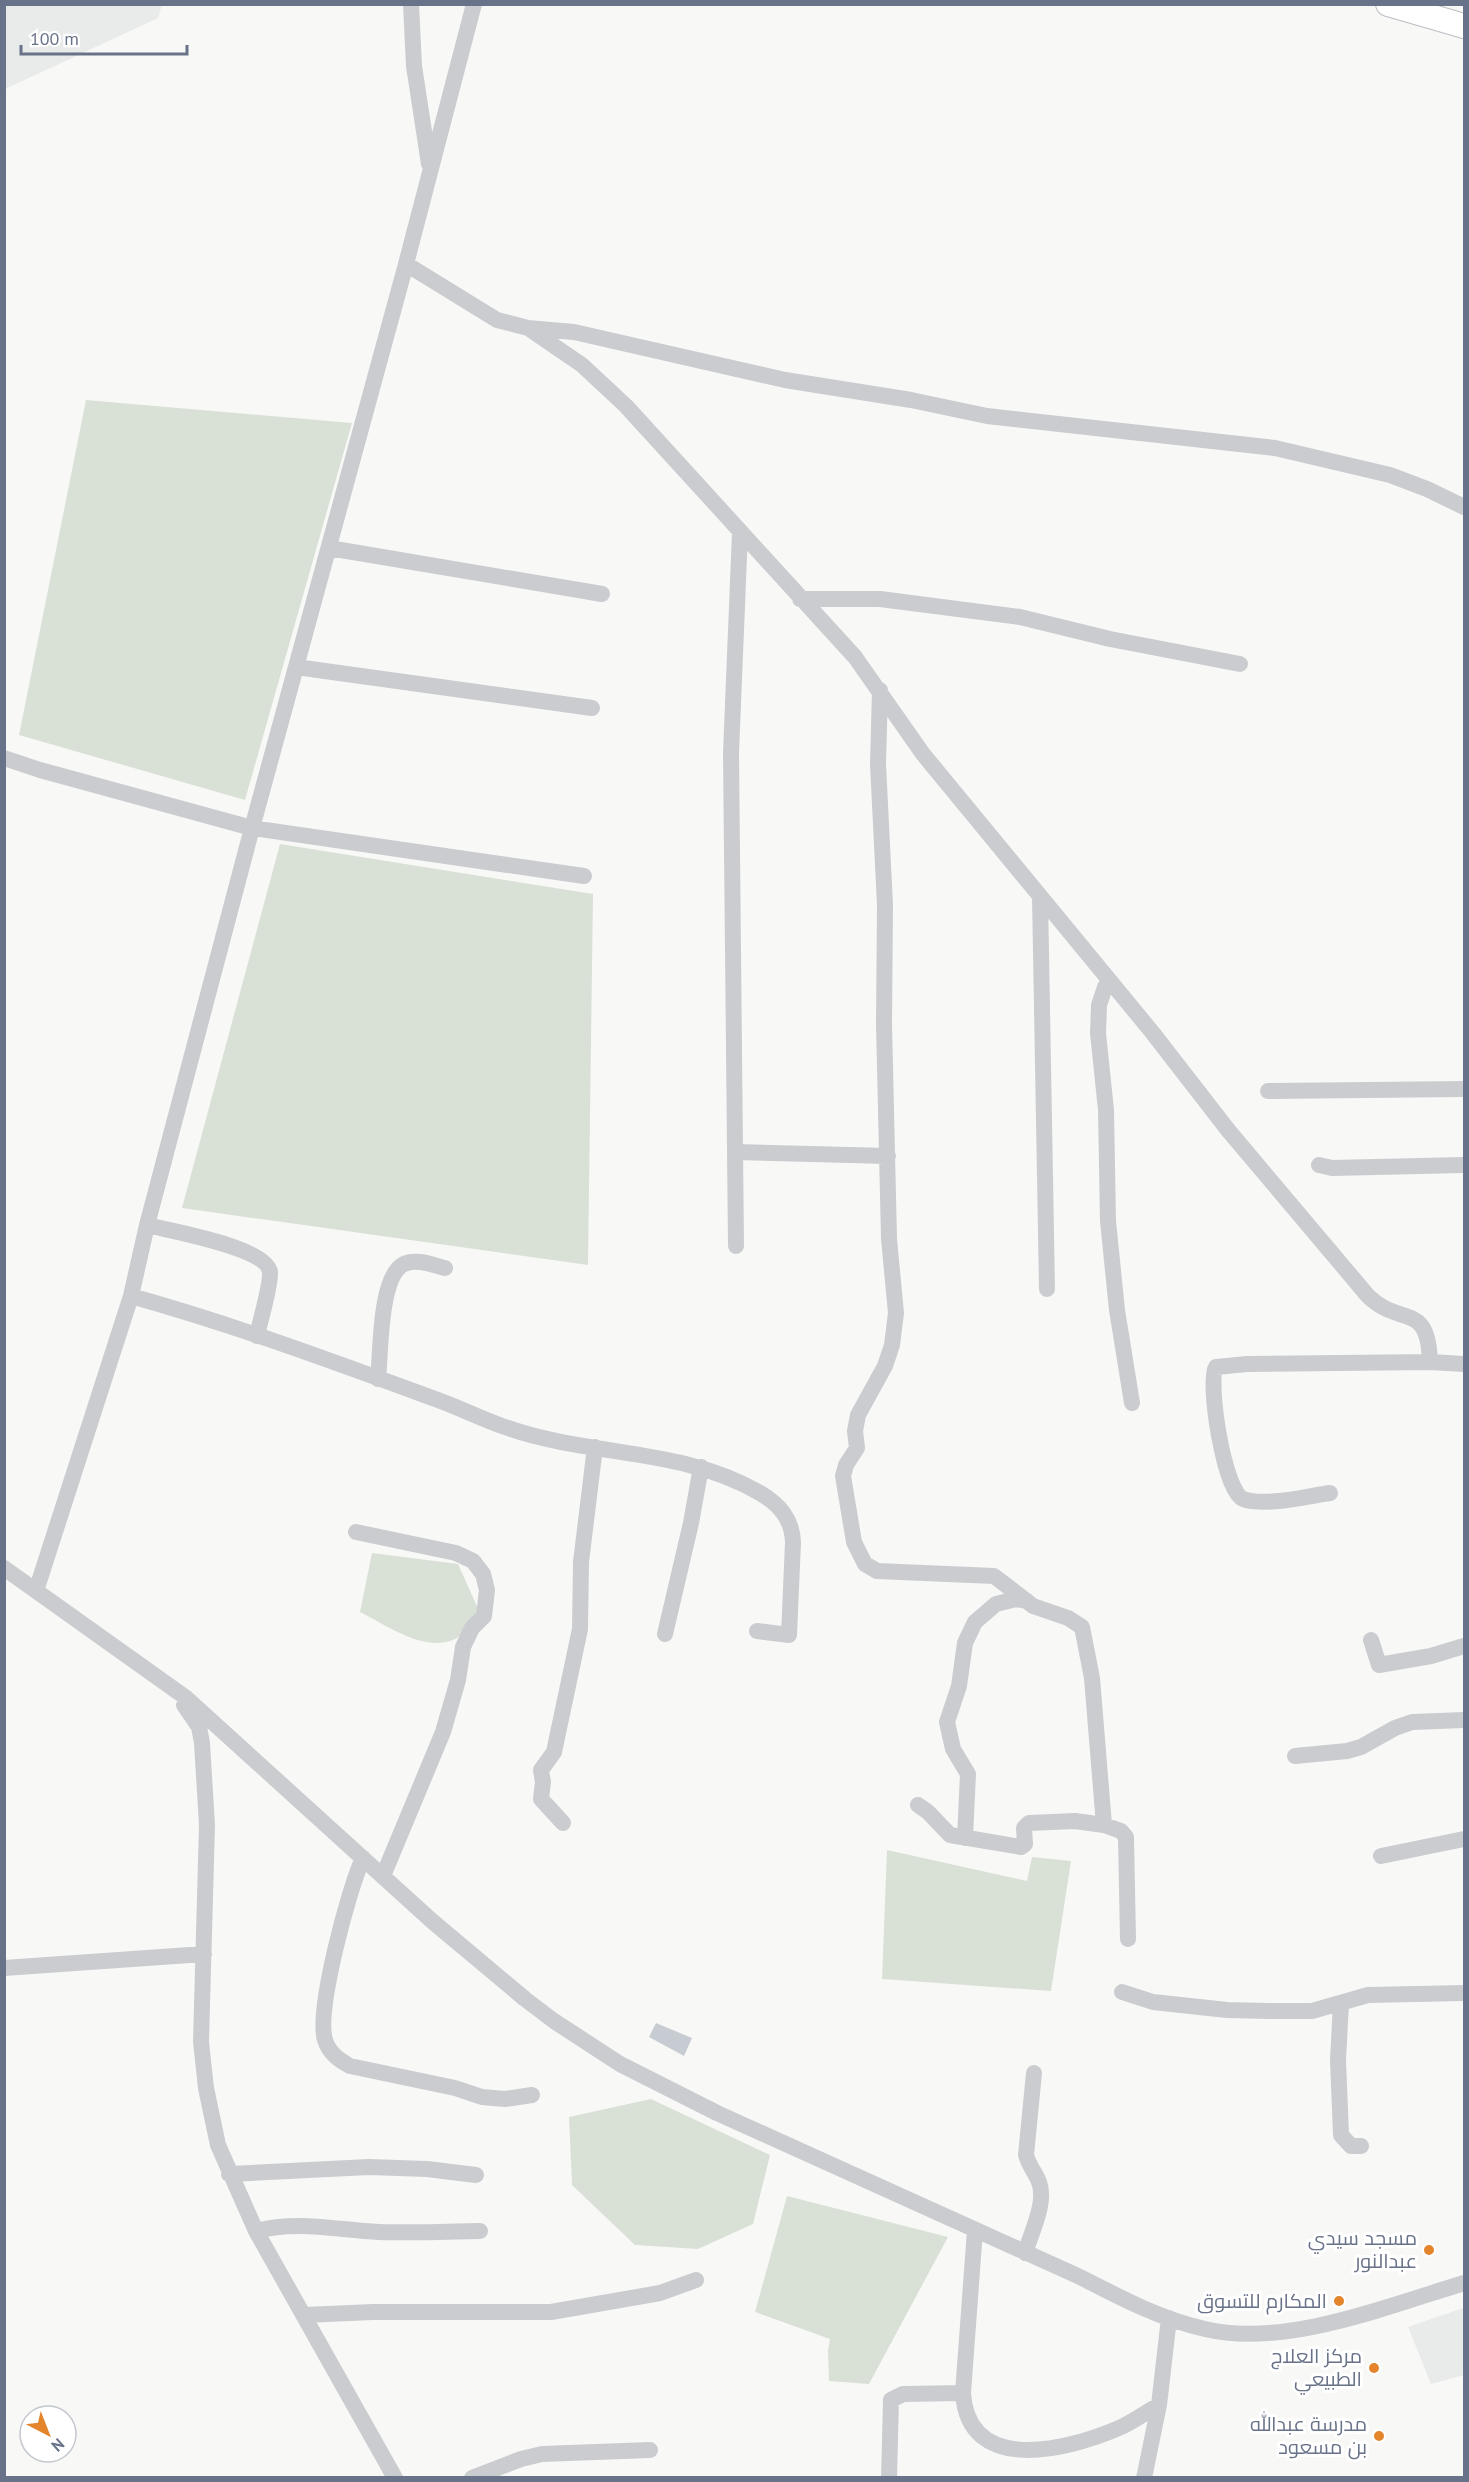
<svg xmlns="http://www.w3.org/2000/svg" width="1469" height="2482" viewBox="0 0 1469 2482" font-family="'PT Sans',Cairo,sans-serif">
<style>
.built{fill:#e9eaea}
.green{fill:#d9e1d7}
.water{fill:#c7ccd3}
.lines{fill:none;stroke-linecap:round;stroke-linejoin:round}
.highway-casing{stroke:#bcbdc1;stroke-width:26}
.minor{stroke:#caccd0;stroke-width:16}
.highway{stroke:#fff;stroke-width:24}
.poi-dot{fill:#e4842b;stroke:#fff;stroke-width:2}
.labels{text-anchor:middle;dominant-baseline:central;stroke-width:6;stroke-linejoin:round;paint-order:stroke}
.poi-label{font-size:20px;fill:#687288;stroke:#fff;text-anchor:end}
</style>
<rect width="100%" height="100%" fill="#f8f9f6"/>
<!-- built -->
<path class="built" d="M 4,5 L 5,4 L 162,5 L 158,18 L 5,89 Z
M 1463,2308 L 1464,2375 L 1431,2384 L 1408,2327 Z"/>
<!-- green -->
<path class="green" d="M 86,400 L 352,423 L 245,800 L 19,735 Z
M 280,844 L 593,894 L 588,1265 L 182,1208 Z
M 372,1553 L 458,1564 L 480,1613 C 473,1621 463,1636 453,1640 C 423,1652 386,1625 360,1612 Z
M 887,1850 L 1027,1881 L 1032,1857 L 1071,1861 L 1051,1991 L 882,1979 Z
M 651,2099 L 770,2155 L 753,2224 L 698,2249 L 635,2245 L 572,2185 L 569,2117 Z
M 787,2196 L 948,2237 L 869,2384 L 829,2381 L 828,2350 L 830,2339 L 755,2312 Z"/>
<!-- water -->
<path class="water" d="M 656,2023 L 692,2038 L 684,2056 L 649,2037 Z"/>
<g class="lines">
<defs>
<path id="highway" d="M 1388,4 L 1464,26"/>
</defs>
<!-- highway casing -->
<use href="#highway" class="highway-casing"/>
<!-- minor -->
<path class="minor" d="M 411,4 L 414,66 L 429,164
M 406,264 L 497,320 L 528,328 L 574,332 L 785,380 L 911,400 L 987,416 L 1275,448 L 1390,475 L 1427,489 L 1464,507
M 528,328 L 582,365 L 626,406 L 855,657 L 923,754 L 1152,1032 L 1228,1130 L 1368,1296 C 1401,1328 1428,1300 1430,1362 L 1464,1364
M 329,548 L 602,594
M 800,599 L 880,599 L 1020,617 L 1110,639 L 1240,664
M 296,667 L 592,708
M 880,690 L 878,764 L 885,905 L 884,1024 L 889,1239 L 896,1313 L 892,1345 L 885,1366 L 858,1415 L 855,1431 L 857,1448 L 846,1465 L 843,1476 L 854,1542 L 865,1564 L 877,1571 L 994,1576 L 1033,1606 L 1068,1618 L 1082,1627 L 1092,1678 L 1104,1825 L 1121,1831 L 1126,1837 L 1128,1939
M 4,758 L 40,770 L 252,828 L 584,876
M 1040,896 L 1047,1289
M 1110,982 L 1105,987 L 1099,1005 L 1098,1033 L 1106,1110 L 1108,1221 L 1117,1310 L 1132,1403
M 1268,1091 L 1464,1089
M 736,1152 L 888,1156
M 1319,1165 L 1332,1168 L 1464,1165
M 147,1225 C 170,1231 266,1247 270,1272 C 271,1285 260,1321 257,1336
M 736,1246 L 731,753 L 740,532
M 131,1296 C 235,1325 337,1363 438,1400 C 460,1408 482,1419 505,1427 C 588,1457 682,1447 760,1493 C 780,1505 792,1519 793,1542 L 789,1635 L 757,1631
M 378,1379 C 381,1353 379,1276 404,1264 C 416,1258 433,1265 445,1268
M 1330,1493 C 1307,1496 1265,1507 1243,1499 C 1224,1491 1207,1382 1216,1367 L 1247,1364 L 1430,1362
M 356,1532 L 456,1553 L 473,1561 L 483,1574 L 487,1590 L 484,1616 L 472,1628 L 463,1647 L 458,1680 L 443,1732 L 383,1876
M 4,1568 L 185,1697 L 432,1921 L 525,1999 L 554,2021 L 620,2064 L 717,2113 L 1078,2276 C 1119,2297 1160,2319 1205,2329 C 1285,2348 1388,2306 1464,2283
M 36,1591 L 131,1296 L 147,1225 L 252,828 L 406,264 L 474,4
M 665,1634 L 691,1523 L 701,1467
M 1371,1640 L 1379,1665 L 1431,1656 L 1464,1646
M 184,1705 L 199,1727 L 202,1743 L 207,1825 L 201,2042 L 206,2088 L 218,2145 L 256,2231 L 395,2478
M 1295,1756 L 1347,1751 L 1361,1747 L 1395,1728 L 1412,1722 L 1464,1720
M 918,1805 L 928,1812 L 950,1835 L 1021,1847 L 1025,1844 L 1024,1828 L 1029,1823 L 1075,1821 L 1104,1825
M 563,1823 L 541,1799 L 543,1782 L 541,1770 L 554,1752 L 580,1629 L 581,1562 L 595,1447
M 965,1838 L 968,1774 L 953,1749 L 947,1722 L 959,1686 L 965,1643 L 975,1622 L 996,1604 L 1016,1599 L 1027,1601
M 1381,1856 L 1464,1839
M 363,1858 C 349,1888 316,2010 325,2040 C 329,2053 339,2060 350,2066 L 455,2088 L 482,2097 L 505,2099 L 532,2095
M 4,1968 L 204,1954
M 1122,1992 L 1153,2002 L 1227,2010 L 1268,2011 L 1312,2011 L 1368,1995 L 1464,1993
M 1341,2003 L 1338,2060 L 1341,2135 L 1351,2146 L 1361,2146
M 229,2174 L 369,2167 L 427,2169 L 476,2175
M 975,2230 L 963,2393 C 968,2476 1068,2450 1119,2428 C 1133,2422 1146,2412 1159,2405
M 256,2231 C 298,2220 336,2230 379,2232 C 412,2233 446,2232 480,2231
M 1025,2253 C 1031,2233 1047,2202 1039,2182 C 1035,2172 1029,2166 1026,2155 L 1034,2073
M 304,2315 L 373,2312 L 551,2312 L 660,2293 L 696,2280
M 472,2478 L 521,2459 L 542,2454 L 650,2450
M 889,2478 L 891,2400 L 903,2394 L 963,2393
M 1144,2478 L 1159,2405 L 1169,2318"/>
<!-- highway -->
<use href="#highway" class="highway"/>
</g>
<!-- markers -->
<g class="poi-dot">
<circle cx="1429" cy="2250" r="6"/>
<circle cx="1339" cy="2301" r="6"/>
<circle cx="1374" cy="2368" r="6"/>
<circle cx="1379" cy="2436" r="6"/>
</g>
<g class="labels">
<!-- poi labels -->
<g class="poi-label">
<text x="1417" y="2238">مسجد سيدي<tspan x="1417" dy="23">عبدالنور</tspan></text>
<text x="1327" y="2301">المكارم للتسوق</text>
<text x="1362" y="2356">مركز العلاج<tspan x="1362" dy="23">الطبيعي</tspan></text>
<text x="1367" y="2424">مدرسة عبدالله<tspan x="1367" dy="23">بن مسعود</tspan></text>
</g>
</g>
<!-- border -->
<rect width="1469" height="2482" fill="none" stroke="#687288" stroke-width="12"/>
<!-- north arrow -->
<g transform="translate(48 2434) rotate(138)"><circle r="28" fill="#ffffff" stroke="#c3c7cf" stroke-width="1.5"/>
<path d="M0-4.5L10 22L0 15L-10 22Z" fill="#e4842b"/>
<text y="-9" font-size="16" font-weight="bold" text-anchor="middle" fill="#687288">N</text>
</g>
<!-- scale -->
<path d="M21 45v9h166v-9" fill="none" stroke="#687288" stroke-width="3"/>
<text x="30" y="45" font-size="18" fill="#687288" stroke="#ffffff" stroke-width="4.5" paint-order="stroke">100 m</text>
</svg>
